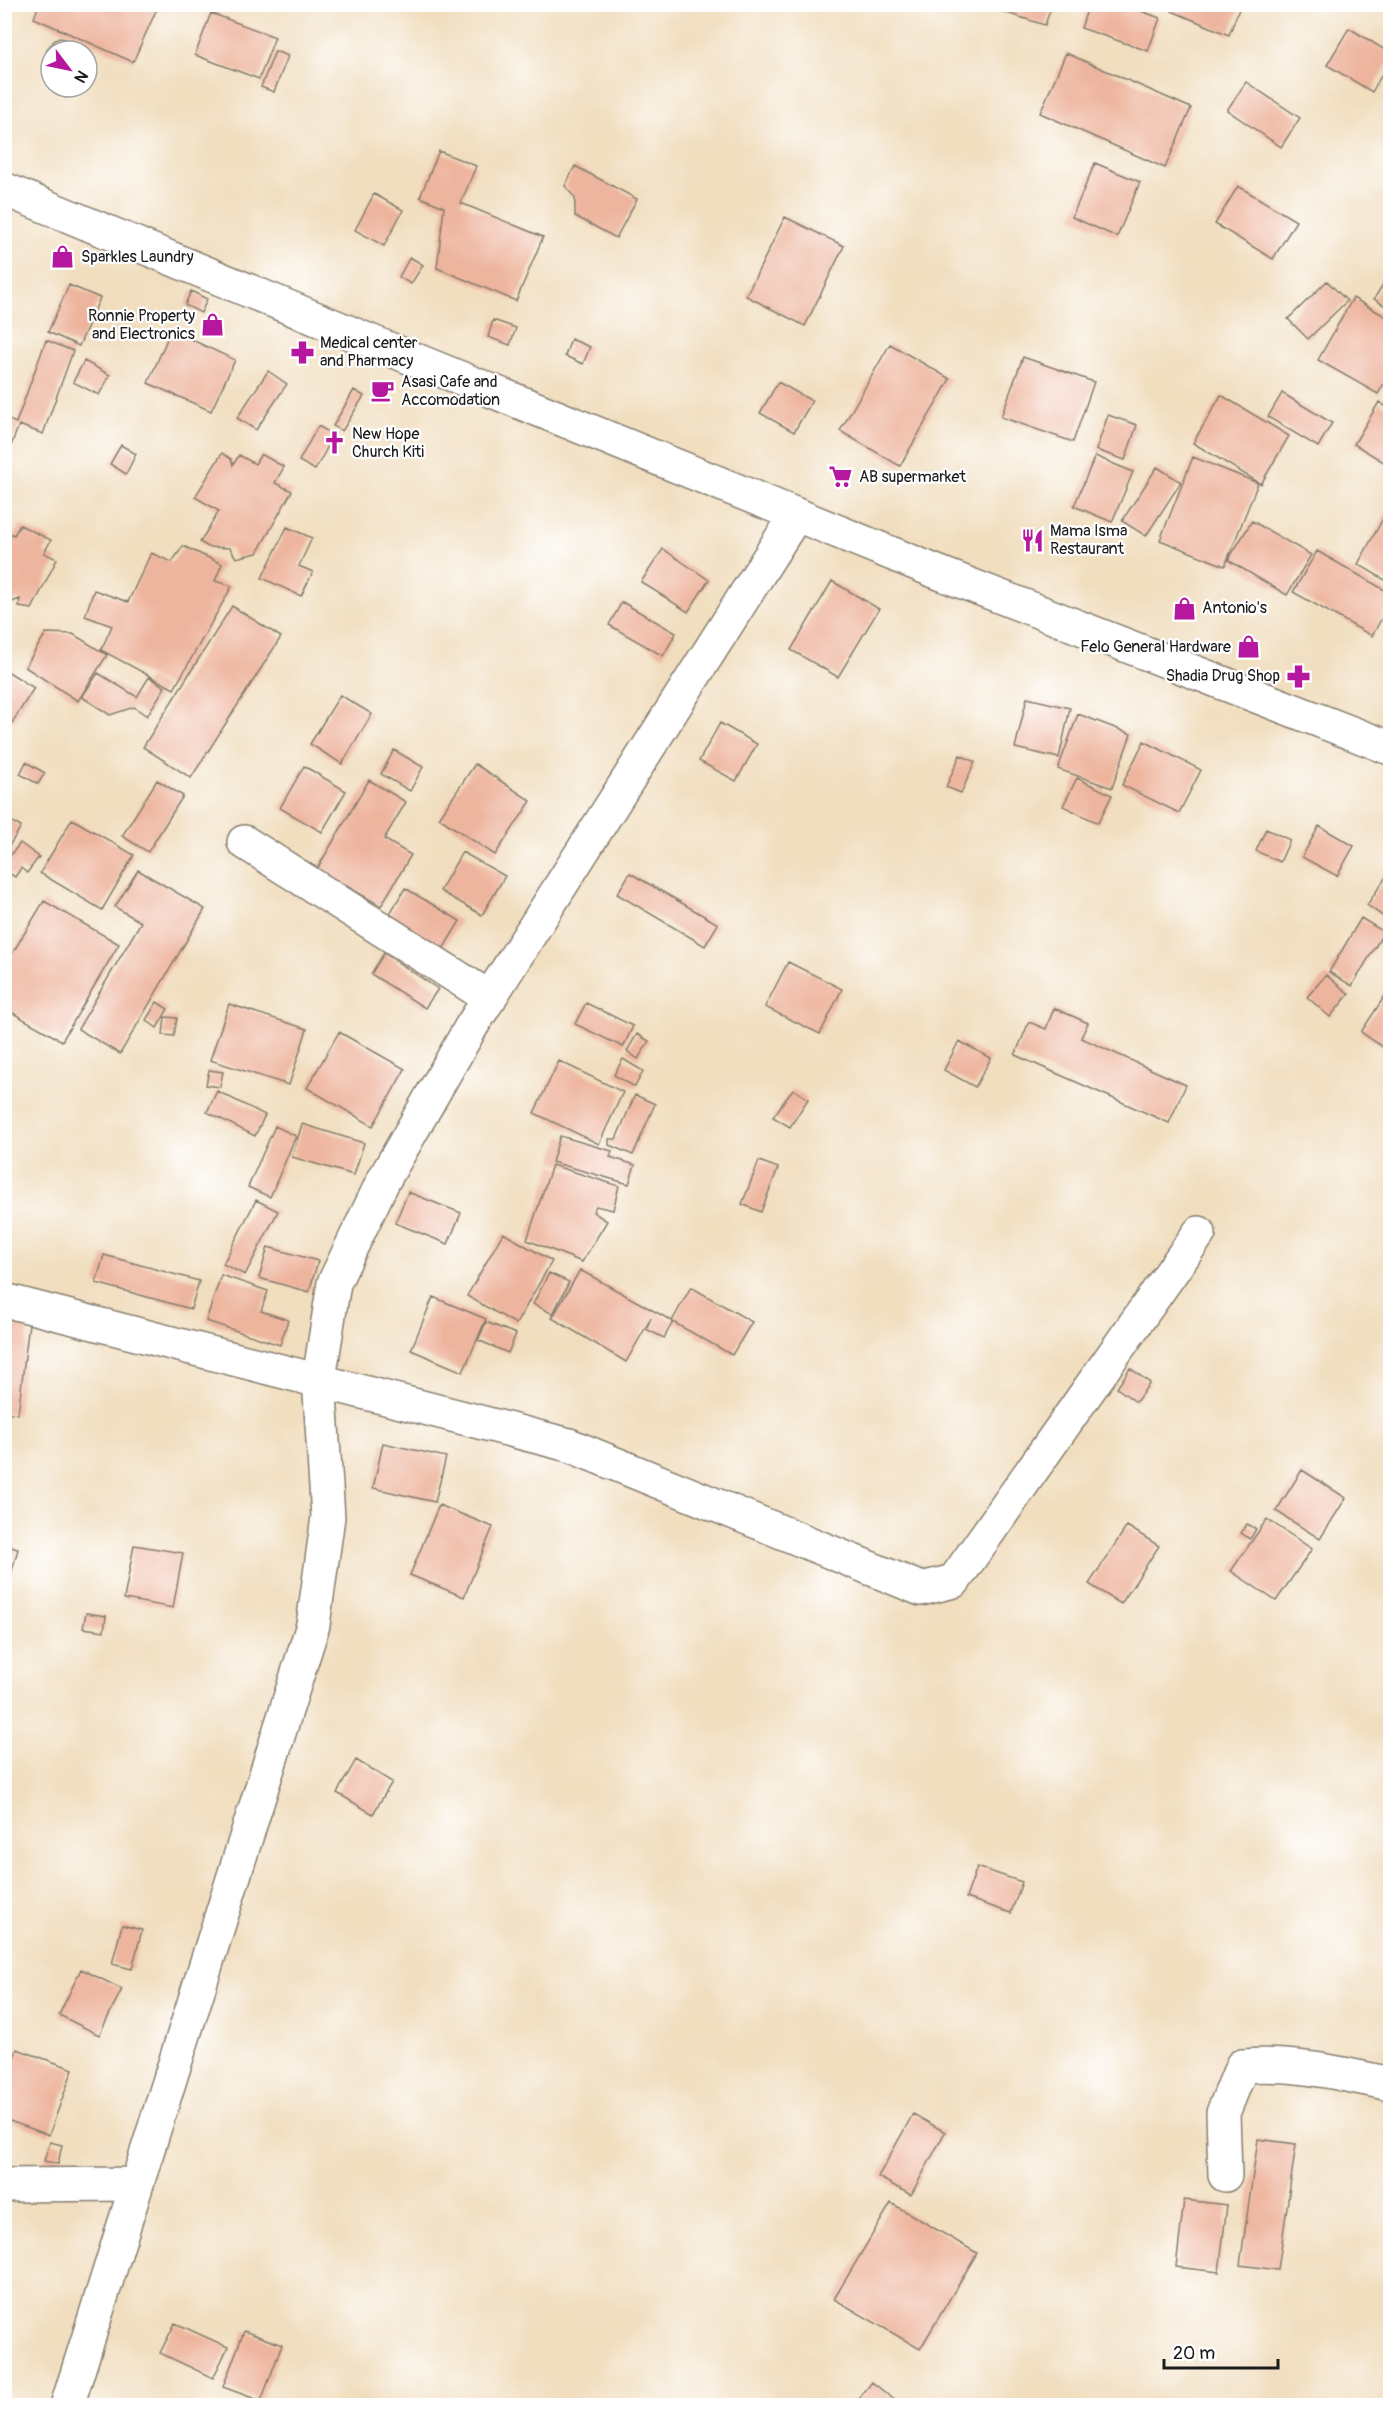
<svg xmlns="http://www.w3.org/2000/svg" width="1395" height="2410" viewBox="0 0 1395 2410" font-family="Pangolin,sans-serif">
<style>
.building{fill:#eeb59e}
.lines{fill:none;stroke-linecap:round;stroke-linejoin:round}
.minor-casing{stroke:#867d6e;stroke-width:36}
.minor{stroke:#fff;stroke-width:33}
.labels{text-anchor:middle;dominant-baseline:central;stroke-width:4.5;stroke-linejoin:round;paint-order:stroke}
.poi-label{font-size:16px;fill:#1c1c1c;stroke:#fff;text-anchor:start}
</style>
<rect width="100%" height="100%" fill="#fff"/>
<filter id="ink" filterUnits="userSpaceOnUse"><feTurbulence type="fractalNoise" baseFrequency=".0167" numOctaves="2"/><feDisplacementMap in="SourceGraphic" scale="12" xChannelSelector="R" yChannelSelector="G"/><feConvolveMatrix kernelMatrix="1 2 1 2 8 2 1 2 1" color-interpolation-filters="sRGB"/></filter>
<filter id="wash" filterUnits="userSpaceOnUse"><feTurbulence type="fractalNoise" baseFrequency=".008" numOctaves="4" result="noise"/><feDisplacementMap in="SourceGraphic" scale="24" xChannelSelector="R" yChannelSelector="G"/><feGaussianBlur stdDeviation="1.35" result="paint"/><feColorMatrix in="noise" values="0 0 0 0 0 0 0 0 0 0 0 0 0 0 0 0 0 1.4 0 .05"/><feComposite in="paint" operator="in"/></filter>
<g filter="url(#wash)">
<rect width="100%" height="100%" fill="#f1debf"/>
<g id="blocks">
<!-- building -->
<path class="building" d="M 39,4 L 159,4 L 133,62 L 34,18 Z
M 978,4 L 1052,4 L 1045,25 Z
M 1089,4 L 1122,4 L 1160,18 L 1148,51 L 1081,28 Z
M 1175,4 L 1241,4 L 1229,35 L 1172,11 Z
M 211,13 L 275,37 L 259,79 L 195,55 Z
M 1349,28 L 1390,53 L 1390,60 L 1372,92 L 1327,65 Z
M 60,38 L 72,41 L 79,51 L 51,51 L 51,68 L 46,60 L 47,49 L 55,40 Z
M 275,51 L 288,56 L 274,92 L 261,87 Z
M 1066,53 L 1191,108 L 1165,168 L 1040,113 Z
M 1246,82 L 1300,118 L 1281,147 L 1227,110 Z
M 439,151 L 476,166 L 461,203 L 543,237 L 516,301 L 437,268 L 444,207 L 420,197 Z
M 1095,163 L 1140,182 L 1117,237 L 1072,217 Z
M 575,166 L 637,199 L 616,238 L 575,216 L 575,198 L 565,186 Z
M 1238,186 L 1296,221 L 1273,259 L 1215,224 Z
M 374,194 L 403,210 L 384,246 L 355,230 Z
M 785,217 L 844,246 L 805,326 L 746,296 Z
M 410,257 L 423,265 L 411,284 L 399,277 Z
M 1388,276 L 1390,278 L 1390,309 L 1374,299 Z
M 1327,281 L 1347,301 L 1308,339 L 1288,319 Z
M 69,285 L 100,298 L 79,346 L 48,332 Z
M 191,291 L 207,299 L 201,313 L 185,305 Z
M 1353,298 L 1390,319 L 1390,373 L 1378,394 L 1318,360 Z
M 493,320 L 516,328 L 510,345 L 488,337 Z
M 171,330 L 235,360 L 211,411 L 148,383 Z
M 571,339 L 590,347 L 583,364 L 565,356 Z
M 46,340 L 73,351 L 43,434 L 19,425 L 10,448 L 4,446 L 4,418 L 16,423 Z
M 890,344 L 950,379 L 900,466 L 840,431 Z
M 1023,357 L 1094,382 L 1073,442 L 1001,417 Z
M 84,361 L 110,375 L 99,395 L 73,382 Z
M 268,371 L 287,384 L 256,430 L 237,418 Z
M 778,382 L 812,401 L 794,432 L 760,413 Z
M 354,390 L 364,396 L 342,431 L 333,426 Z
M 1282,393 L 1332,423 L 1318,447 L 1268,417 Z
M 1221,395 L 1289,436 L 1261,484 L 1193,443 Z
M 1379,402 L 1390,409 L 1390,466 L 1354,444 Z
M 1108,415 L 1137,425 L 1125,460 L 1096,450 Z
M 318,426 L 334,435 L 315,470 L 299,461 Z
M 121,445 L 136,454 L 126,474 L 110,464 Z
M 222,453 L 231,459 L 233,465 L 239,455 L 255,464 L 261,454 L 284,467 L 275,483 L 292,491 L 257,553 L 236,558 L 230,548 L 208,547 L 200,542 L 219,511 L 195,497 Z
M 1095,456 L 1133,472 L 1112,522 L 1074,506 Z
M 1193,457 L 1258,483 L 1225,566 L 1160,540 Z
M 1157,467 L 1181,482 L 1146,536 L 1122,521 Z
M 1390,506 L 1390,583 L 1358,564 Z
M 1252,521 L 1311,555 L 1287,595 L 1228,560 Z
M 20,525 L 51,540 L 44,553 L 57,559 L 32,609 L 19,607 L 20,599 L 4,605 L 4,531 L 14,535 Z
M 287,527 L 312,538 L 299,566 L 313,572 L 301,596 L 262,578 Z
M 183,546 L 222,564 L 215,581 L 232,586 L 174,689 L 101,650 L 112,626 L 85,616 L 94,590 L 128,602 L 151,553 L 172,562 Z
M 663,549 L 709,580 L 688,612 L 641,582 Z
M 1317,551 L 1390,593 L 1390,603 L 1372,636 L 1293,592 Z
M 832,581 L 879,609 L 838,677 L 791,650 Z
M 622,602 L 676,633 L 663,656 L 609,625 Z
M 232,606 L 281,637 L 191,778 L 143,747 Z
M 46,633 L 73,634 L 107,655 L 78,701 L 25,667 Z
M 4,669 L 34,688 L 12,723 L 4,717 Z
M 98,673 L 137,697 L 149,677 L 165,687 L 147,716 L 134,707 L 110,715 L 82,697 Z
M 340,695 L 372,714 L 342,764 L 310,744 Z
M 1027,698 L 1070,708 L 1059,758 L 1015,748 Z
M 1078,714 L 1131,734 L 1112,788 L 1058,769 Z
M 720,723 L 757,744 L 736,781 L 699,761 Z
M 1144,741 L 1201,770 L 1179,813 L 1122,785 Z
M 394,750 L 423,767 L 410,791 L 381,774 Z
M 960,755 L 975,762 L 961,793 L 946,787 Z
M 26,762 L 45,773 L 38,784 L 20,774 Z
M 475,764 L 531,801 L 495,855 L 439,818 Z
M 304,766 L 346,791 L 322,832 L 280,808 Z
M 1077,778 L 1112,795 L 1098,823 L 1063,806 Z
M 157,780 L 183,796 L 148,852 L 122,836 Z
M 369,780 L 406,802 L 384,839 L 411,855 L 381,906 L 317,869 Z
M 4,817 L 21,827 L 9,846 L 4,843 Z
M 72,819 L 134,855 L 102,910 L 40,873 Z
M 1319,826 L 1354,846 L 1337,876 L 1302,857 Z
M 1266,829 L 1290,840 L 1280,862 L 1256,851 Z
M 20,843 L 39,857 L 27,873 L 21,868 L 15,877 L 4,870 L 4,864 Z
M 462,852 L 505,876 L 482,915 L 440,891 Z
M 138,870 L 205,909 L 120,1054 L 78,1029 L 141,922 L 115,907 Z
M 1390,871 L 1390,921 L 1367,905 Z
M 630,873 L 718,924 L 705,946 L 617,894 Z
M 405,888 L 460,921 L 440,954 L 385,922 Z
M 44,901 L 119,944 L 62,1041 L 4,1008 L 4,967 Z
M 1361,918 L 1384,932 L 1352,986 L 1329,972 Z
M 384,953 L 438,989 L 425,1008 L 371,974 Z
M 788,962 L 842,989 L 820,1034 L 765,1007 Z
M 1326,975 L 1349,994 L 1330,1017 L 1307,997 Z
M 1390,988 L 1390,1052 L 1361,1032 Z
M 157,1002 L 168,1009 L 157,1028 L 146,1020 Z
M 586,1003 L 633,1026 L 623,1047 L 575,1024 Z
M 229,1004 L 307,1029 L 289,1085 L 210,1060 Z
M 1054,1008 L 1088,1023 L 1081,1038 L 1186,1085 L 1169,1123 L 1015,1055 L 1029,1022 L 1046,1029 Z
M 165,1017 L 177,1018 L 174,1036 L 163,1035 Z
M 339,1032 L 405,1069 L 373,1126 L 307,1088 Z
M 637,1034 L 649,1041 L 638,1059 L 627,1051 Z
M 959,1041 L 991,1058 L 975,1087 L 944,1070 Z
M 623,1059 L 643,1071 L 635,1087 L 614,1075 Z
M 559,1061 L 623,1092 L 599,1144 L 534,1113 Z
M 209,1070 L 223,1072 L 220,1087 L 206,1085 Z
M 793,1089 L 808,1099 L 790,1127 L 773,1117 Z
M 217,1091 L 265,1115 L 255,1136 L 207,1112 Z
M 635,1095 L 655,1104 L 633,1155 L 609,1145 L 609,1139 L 616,1139 Z
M 302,1124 L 364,1143 L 354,1175 L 292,1157 Z
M 275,1126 L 296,1136 L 270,1197 L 248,1187 Z
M 560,1136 L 612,1151 L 610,1157 L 635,1165 L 629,1184 L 552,1162 Z
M 759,1161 L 778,1168 L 761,1212 L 742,1204 Z
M 552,1165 L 619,1186 L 613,1210 L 596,1206 L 593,1212 L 607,1221 L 582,1262 L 527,1240 Z
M 408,1192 L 461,1213 L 448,1244 L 395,1223 Z
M 256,1200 L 278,1211 L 245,1275 L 223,1264 Z
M 503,1233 L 552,1261 L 516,1324 L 467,1296 Z
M 268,1247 L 318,1261 L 309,1292 L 259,1278 Z
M 104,1255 L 199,1281 L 191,1309 L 96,1283 Z
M 580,1270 L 672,1321 L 691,1287 L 752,1322 L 732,1355 L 673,1322 L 664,1338 L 646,1329 L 651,1318 L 626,1362 L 552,1318 Z
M 549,1273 L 569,1282 L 553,1314 L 533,1304 Z
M 221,1275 L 268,1291 L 261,1311 L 288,1320 L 280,1345 L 206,1321 Z
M 433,1297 L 486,1319 L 463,1372 L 411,1350 Z
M 4,1312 L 30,1315 L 18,1414 L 4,1412 Z
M 486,1322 L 516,1334 L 508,1353 L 478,1340 Z
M 1130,1368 L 1150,1383 L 1136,1402 L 1117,1388 Z
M 383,1443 L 446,1457 L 435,1502 L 373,1488 Z
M 1302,1470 L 1346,1498 L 1320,1539 L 1276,1511 Z
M 439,1505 L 493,1527 L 464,1597 L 410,1575 Z
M 1267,1519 L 1312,1549 L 1276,1601 L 1231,1571 Z
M 1247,1524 L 1256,1529 L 1250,1539 L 1241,1533 Z
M 1127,1526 L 1159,1546 L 1121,1604 L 1089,1584 Z
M 4,1545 L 18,1549 L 5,1596 L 4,1595 Z
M 134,1545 L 183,1553 L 173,1608 L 124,1599 Z
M 86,1613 L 106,1616 L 104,1631 L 83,1628 Z
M 356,1760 L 392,1782 L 373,1814 L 337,1793 Z
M 977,1867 L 1022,1882 L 1011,1913 L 966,1898 Z
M 122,1925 L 142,1930 L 132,1969 L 112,1964 Z
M 81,1969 L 122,1989 L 99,2035 L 59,2015 Z
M 17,2049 L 73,2069 L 49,2135 L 4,2119 L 4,2083 Z
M 913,2114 L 945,2132 L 911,2195 L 878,2177 Z
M 1258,2139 L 1296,2144 L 1278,2270 L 1240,2265 Z
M 50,2142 L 62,2145 L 58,2164 L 44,2161 Z
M 1184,2200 L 1227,2205 L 1219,2272 L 1176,2267 Z
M 891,2203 L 977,2253 L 920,2349 L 834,2299 Z
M 175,2323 L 228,2347 L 213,2378 L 160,2353 Z
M 244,2331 L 282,2345 L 261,2401 L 223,2387 Z
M 872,2382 L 902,2406 L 853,2406 Z"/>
</g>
</g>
<g filter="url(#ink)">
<use href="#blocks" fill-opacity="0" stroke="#867d6e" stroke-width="1.5"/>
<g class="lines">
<defs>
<path id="minor" d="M 4,189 L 394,351 L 937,572 L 1390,748
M 244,842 L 490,998
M 4,1300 L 569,1445 L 921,1589 L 954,1581 L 1199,1233
M 1225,2175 L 1223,2113 L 1242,2066 C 1294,2062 1340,2073 1390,2084
M 4,2185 L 136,2184
M 67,2406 L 313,1625 L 328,1517 L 319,1379 L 334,1283 L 383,1181 L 471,1027 L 796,515"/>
</defs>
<!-- minor casing -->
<use href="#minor" class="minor-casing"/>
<!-- minor -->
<use href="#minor" class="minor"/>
</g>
</g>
<!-- icons -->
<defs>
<symbol id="shop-bare" viewBox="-9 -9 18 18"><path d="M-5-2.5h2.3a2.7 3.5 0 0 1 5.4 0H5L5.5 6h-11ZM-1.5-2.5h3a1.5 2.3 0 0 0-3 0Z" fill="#b5179e" stroke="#fff" stroke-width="2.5" paint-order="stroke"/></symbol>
<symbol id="pharmacy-bare" viewBox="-9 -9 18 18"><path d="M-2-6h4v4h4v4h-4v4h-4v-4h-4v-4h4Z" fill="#b5179e" stroke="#fff" stroke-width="2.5" paint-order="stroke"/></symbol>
<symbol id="cafe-bare" viewBox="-9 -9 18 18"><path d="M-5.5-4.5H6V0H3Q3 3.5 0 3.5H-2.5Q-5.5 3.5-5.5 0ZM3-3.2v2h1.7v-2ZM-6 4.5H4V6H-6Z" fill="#b5179e" stroke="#fff" stroke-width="2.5" paint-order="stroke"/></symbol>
<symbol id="church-bare" viewBox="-9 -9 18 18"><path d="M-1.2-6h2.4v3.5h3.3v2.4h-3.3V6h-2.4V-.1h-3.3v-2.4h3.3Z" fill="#b5179e" stroke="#fff" stroke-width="2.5" paint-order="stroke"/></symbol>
<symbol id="supermarket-bare" viewBox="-9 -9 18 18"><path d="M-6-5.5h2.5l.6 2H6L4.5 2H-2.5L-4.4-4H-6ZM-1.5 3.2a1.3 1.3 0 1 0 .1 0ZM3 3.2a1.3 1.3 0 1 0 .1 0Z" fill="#b5179e" stroke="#fff" stroke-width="2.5" paint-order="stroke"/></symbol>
<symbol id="restaurant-bare" viewBox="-9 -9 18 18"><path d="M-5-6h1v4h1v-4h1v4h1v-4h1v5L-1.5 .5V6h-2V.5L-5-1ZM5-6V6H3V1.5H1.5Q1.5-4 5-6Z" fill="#b5179e" stroke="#fff" stroke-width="2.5" paint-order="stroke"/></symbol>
</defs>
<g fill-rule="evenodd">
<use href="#shop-bare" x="46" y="240" width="33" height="33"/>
<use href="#shop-bare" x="196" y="308" width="33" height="33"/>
<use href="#pharmacy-bare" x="286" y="336" width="33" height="33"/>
<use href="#cafe-bare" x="366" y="374" width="33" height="33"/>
<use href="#church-bare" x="318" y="426" width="33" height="33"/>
<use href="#supermarket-bare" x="824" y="460" width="33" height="33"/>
<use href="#restaurant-bare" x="1016" y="524" width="33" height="33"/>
<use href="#shop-bare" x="1168" y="592" width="33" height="33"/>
<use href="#shop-bare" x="1232" y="630" width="33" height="33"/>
<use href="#pharmacy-bare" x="1282" y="660" width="33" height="33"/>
</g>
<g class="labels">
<!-- poi labels -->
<g class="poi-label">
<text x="81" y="257">Sparkles Laundry</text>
<text x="195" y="316" text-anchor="end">Ronnie Property<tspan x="195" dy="18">and Electronics</tspan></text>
<text x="320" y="343">Medical center<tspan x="320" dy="18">and Pharmacy</tspan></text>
<text x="401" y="382">Asasi Cafe and<tspan x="401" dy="18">Accomodation</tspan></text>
<text x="352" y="434">New Hope<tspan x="352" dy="18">Church Kiti</tspan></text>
<text x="859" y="477">AB supermarket</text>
<text x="1050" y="531">Mama Isma<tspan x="1050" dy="18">Restaurant</tspan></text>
<text x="1202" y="608">Antonio's</text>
<text x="1231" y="647" text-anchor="end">Felo General Hardware</text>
<text x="1280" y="676" text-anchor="end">Shadia Drug Shop</text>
</g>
</g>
<!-- margin -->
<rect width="1395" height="2410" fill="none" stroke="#fff" stroke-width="24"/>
<!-- north arrow -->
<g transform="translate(69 69) rotate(122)"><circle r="28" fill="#ffffff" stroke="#a4a4a4" stroke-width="1.5"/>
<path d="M0-4.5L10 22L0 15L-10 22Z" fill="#b5179e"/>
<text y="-9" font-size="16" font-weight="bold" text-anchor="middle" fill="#1c1c1c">N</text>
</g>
<!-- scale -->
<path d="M1164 2359v9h114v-9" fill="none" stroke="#1c1c1c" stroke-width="3"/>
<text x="1173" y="2359" font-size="18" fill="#1c1c1c" stroke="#ffffff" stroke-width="4.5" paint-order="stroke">20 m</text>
</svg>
